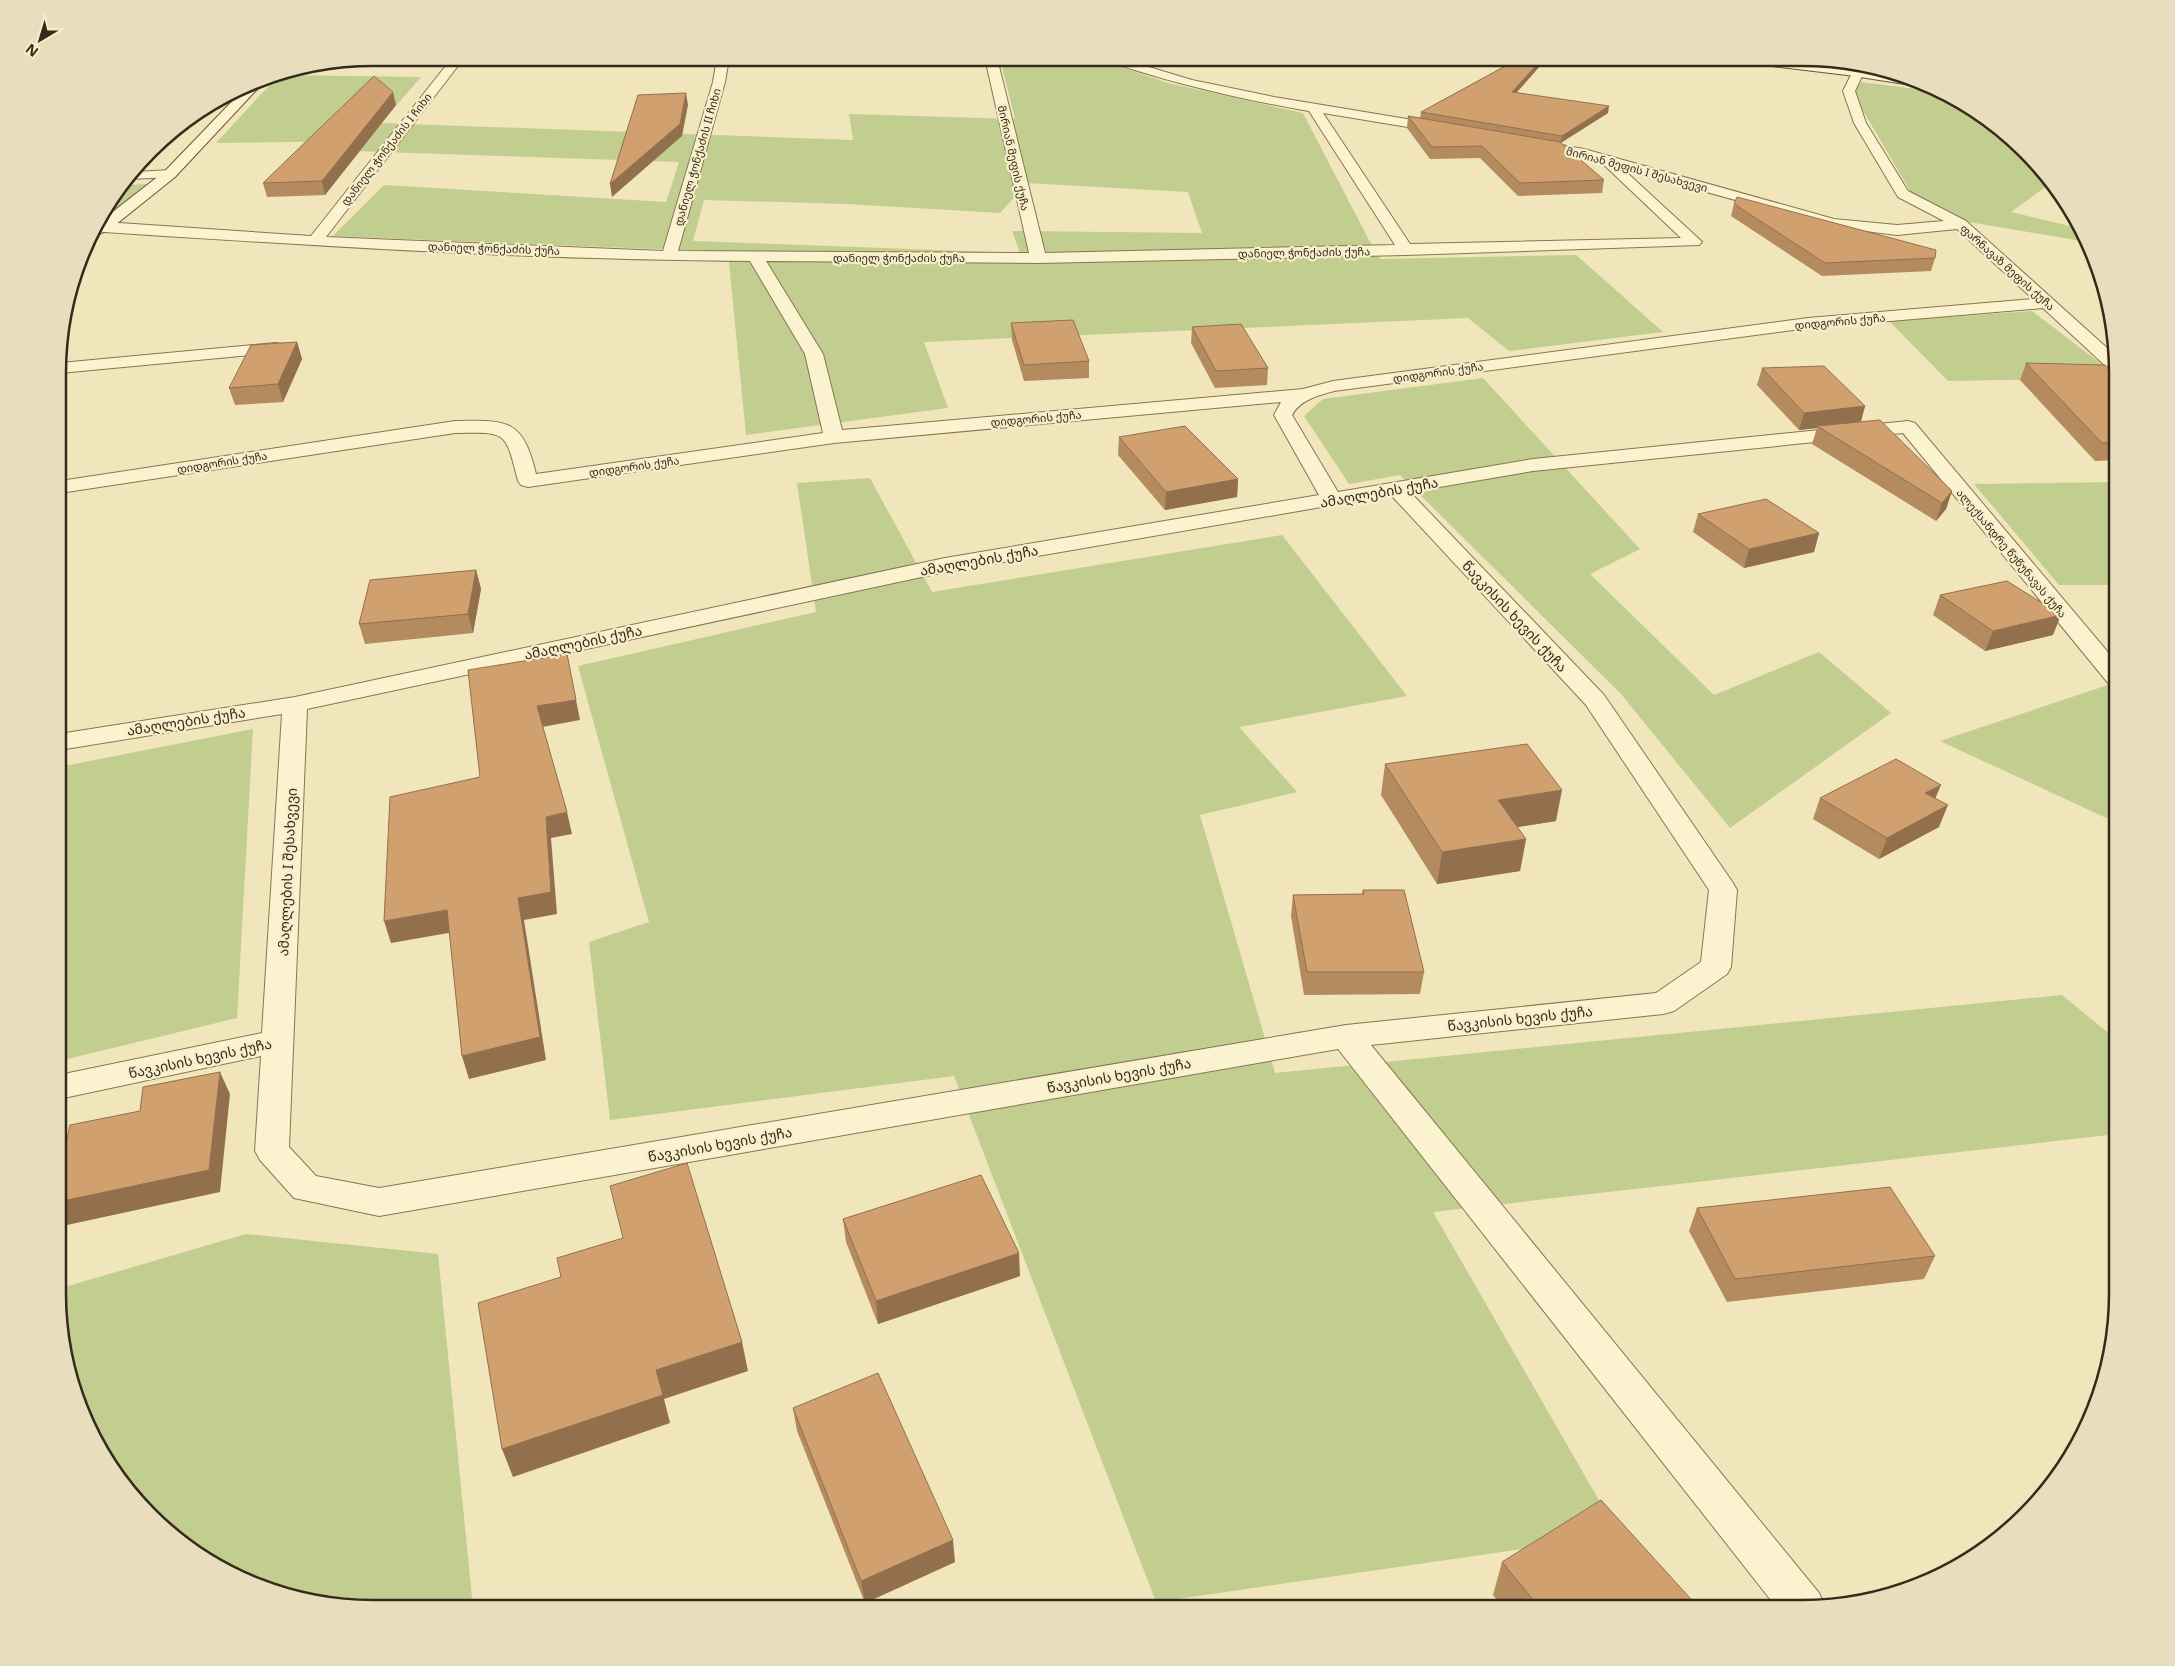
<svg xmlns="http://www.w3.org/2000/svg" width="2175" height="1666" viewBox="0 0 2175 1666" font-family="Georgia,'Noto Sans Georgian',serif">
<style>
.green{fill:#c1ce8f;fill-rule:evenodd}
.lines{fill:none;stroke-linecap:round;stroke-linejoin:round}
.street-casing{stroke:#887554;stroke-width:2}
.secondary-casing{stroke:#6a5538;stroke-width:2}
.street{fill:#fbf2cf;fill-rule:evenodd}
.secondary{fill:#fbf2cf;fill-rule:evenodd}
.wall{fill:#b48a5f}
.shaded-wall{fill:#92704e}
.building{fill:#d1a06f;stroke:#92704e}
.labels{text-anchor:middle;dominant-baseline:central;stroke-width:4.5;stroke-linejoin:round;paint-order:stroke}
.far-street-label{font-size:11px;fill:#362a1a;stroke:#f7eecb}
.street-label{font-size:14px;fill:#362a1a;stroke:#f7eecb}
.rim{fill:none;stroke:#362a1a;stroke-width:2.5}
</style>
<rect width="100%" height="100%" fill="#f0e5bb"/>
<!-- green -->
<path class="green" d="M 1000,58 L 1094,58 L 1168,83 L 1303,113 L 1370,242 L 1381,259 L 1576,255 L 1663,332 L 1509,351 L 1468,318 L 924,342 L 948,408 L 746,435 L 728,252 L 333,236 L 384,185 L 666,202 L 679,162 L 353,151 L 361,141 L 216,143 L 279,75 L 421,77 L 381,123 L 853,140 L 849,114 L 1015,119 ZM 1027,183 L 1188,192 L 1202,233 L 1012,231 L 1020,253 L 693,241 L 704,200 L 848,204 L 1000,213 Z
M 1751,58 L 1822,58 L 1844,63 L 1840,68 Z
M 1861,82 L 1939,92 L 2010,136 L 2048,185 L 2011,212 L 2082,229 L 2088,242 L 1963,221 L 1953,213 L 1912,194 L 1852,92 Z
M 149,184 L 109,219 L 97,224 L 100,215 L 125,185 Z
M 2032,311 L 2117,376 L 2117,378 L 1948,381 L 1889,321 Z
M 1483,378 L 1640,549 L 1590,574 L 1714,695 L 1819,652 L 1891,713 L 1730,828 L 1621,694 L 1400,475 L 1349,484 L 1304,416 L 1323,399 Z
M 870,478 L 932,592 L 1282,535 L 1407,696 L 1239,727 L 1297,792 L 1200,815 L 1275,1073 L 2062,995 L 2117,1040 L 2117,1134 L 1433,1212 L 1619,1535 L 1156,1602 L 954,1076 L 610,1120 L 589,942 L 649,922 L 578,666 L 816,612 L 797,483 Z
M 2117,482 L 2117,585 L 2059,585 L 1974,484 Z
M 2117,682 L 2117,823 L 1940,741 Z
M 253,729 L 237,1018 L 59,1061 L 59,767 Z
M 246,1234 L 438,1254 L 473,1608 L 353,1608 L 253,1585 L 165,1530 L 90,1433 L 58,1314 L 58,1289 Z"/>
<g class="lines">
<defs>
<path id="street" d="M 452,58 L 464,58 L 326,237 L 663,251 L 713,82 L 717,58 L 729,58 L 725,82 L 678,251 L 1029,253 L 985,58 L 997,58 L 1045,253 L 1395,245 L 1309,111 C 1239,99 1171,83 1104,60 L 1102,58 L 1119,58 L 1192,80 L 1274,97 L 1449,126 L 1450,129 L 1444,133 L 1323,113 L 1410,244 L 1681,238 L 1602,163 L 1578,156 L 1528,147 L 1526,144 L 1533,140 L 1584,149 L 1834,219 L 1897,225 L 1944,221 L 1898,197 L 1854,123 L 1843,91 L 1854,69 L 1862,69 L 1864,72 L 1855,91 L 1866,123 L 1908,191 L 1966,221 L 2116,356 L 2117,372 L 2111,371 L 2043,308 L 1808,328 L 1334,391 C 1318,396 1301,399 1292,415 L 1338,492 L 1533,459 L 1908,421 L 1915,423 L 2117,663 L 2117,685 L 2108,683 L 1903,433 L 1533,471 L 1410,492 L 1604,695 L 1733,883 L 1737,890 L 1731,967 L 1727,974 L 1674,1011 L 1663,1014 L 1371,1045 L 1819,1593 L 1825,1606 L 1777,1608 L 1338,1049 L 379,1216 L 294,1198 L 260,1160 L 255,1151 L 261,1056 L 59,1099 L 59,1075 L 262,1033 L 282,714 L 59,750 L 59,734 L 295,697 L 945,558 L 1319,495 L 1274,415 L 1281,402 L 834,443 L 528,487 L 521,485 L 518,481 C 505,431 508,432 455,433 L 60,493 L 60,481 L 455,421 C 508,420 523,419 536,474 L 823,433 L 805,354 L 750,261 C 535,260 319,246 104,232 L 99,230 L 96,227 L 99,224 L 104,222 L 311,236 ZM 1623,169 L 1833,227 L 1897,235 L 1957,229 L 2033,299 L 1808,318 L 1333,381 L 1303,389 L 842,430 L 823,354 L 766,261 L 1038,263 L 1406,255 L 1699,245 L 1702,242 L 1699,239 ZM 1391,495 L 1586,705 L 1709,890 L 1701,962 L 1656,993 L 1346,1025 L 379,1188 L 316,1176 L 289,1147 L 307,709 L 945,572 Z
M 170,170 L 175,171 L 177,174 L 175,177 L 129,179 L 136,172 Z
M 276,343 L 282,344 L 285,348 L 282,352 L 60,373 L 60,363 Z"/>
<path id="secondary" d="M 1724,58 C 1774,58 1824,64 1873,72 C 1891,74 1913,76 1929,85 L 1924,87 L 1847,75 L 1730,61 Z
M 262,80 L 263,82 L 261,85 L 175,177 L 109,230 L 93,236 L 96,225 L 165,171 L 241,92 Z"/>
</defs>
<!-- street casing -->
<use href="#street" class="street-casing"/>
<!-- secondary casing -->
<use href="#secondary" class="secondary-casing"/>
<!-- street -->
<use href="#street" class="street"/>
<!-- secondary -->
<use href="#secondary" class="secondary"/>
</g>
<!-- wall -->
<path class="wall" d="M 1520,58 L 1547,58 L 1516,93 L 1608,113 L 1561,143 L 1604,180 L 1602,193 L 1518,196 L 1480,158 L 1430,159 L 1407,128 L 1408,116 L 1420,118 L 1421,112 Z
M 396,105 L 325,195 L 267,197 L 263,183 Z
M 1734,204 L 1935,258 L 1931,271 L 1822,276 L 1731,216 Z
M 1011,323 L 1089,361 L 1089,378 L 1024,381 L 1012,340 Z
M 1192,327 L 1268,368 L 1267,385 L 1215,388 L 1191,343 Z
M 297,342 L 302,359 L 283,402 L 235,405 L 229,388 Z
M 2026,363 L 2117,376 L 2117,460 L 2095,461 L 2020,380 Z
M 1762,368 L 1865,406 L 1861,422 L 1952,491 L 1946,509 L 1936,521 L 1812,444 L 1817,428 L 1799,430 L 1757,385 Z
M 1119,437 L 1238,479 L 1237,497 L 1165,510 L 1118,455 Z
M 1698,514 L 1819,533 L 1814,552 L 1744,568 L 1693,532 Z
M 476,570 L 481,589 L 473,633 L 365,644 L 359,624 Z
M 1940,595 L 2053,635 L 1985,651 L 1933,615 Z
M 1385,764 L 1556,821 L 1517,827 L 1526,839 L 1520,871 L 1437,884 L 1381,795 Z
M 1820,798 L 1935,799 L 1939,827 L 1879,859 L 1813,819 Z
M 1363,890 L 1424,972 L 1420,994 L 1304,995 L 1291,916 L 1293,895 L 1362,894 Z
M 1697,1208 L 1935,1256 L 1924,1279 L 1727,1302 L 1689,1231 Z
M 843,1219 L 1020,1276 L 878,1324 L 846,1242 Z
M 793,1408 L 955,1562 L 865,1603 L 797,1431 Z
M 1502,1562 L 1699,1608 L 1504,1608 L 1493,1595 Z"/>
<!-- shaded-wall -->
<path class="shaded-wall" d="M 1543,58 L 1547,58 L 1511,99 L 1512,92 Z
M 393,92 L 396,105 L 325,195 L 322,181 Z
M 686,93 L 688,105 L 682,136 L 612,197 L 610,184 Z
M 1609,106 L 1608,113 L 1560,143 L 1562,136 Z
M 297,342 L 302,359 L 283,402 L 278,384 Z
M 1865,406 L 1860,424 L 1817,426 L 1817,428 L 1799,430 L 1804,413 Z
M 1238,479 L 1237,497 L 1165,510 L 1166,492 Z
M 1952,491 L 1946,509 L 1936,521 L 1942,503 Z
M 1819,533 L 1814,552 L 1744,568 L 1749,549 Z
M 476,570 L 481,589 L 473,633 L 468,614 Z
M 2061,615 L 2053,635 L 1985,651 L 1993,631 Z
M 567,654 L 580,720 L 542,727 L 537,706 Z
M 1941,785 L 1932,806 L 1925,793 Z
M 1562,790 L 1556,821 L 1492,831 L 1498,800 Z
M 1948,805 L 1939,827 L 1879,859 L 1887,838 Z
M 567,812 L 572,834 L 551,838 L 557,914 L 524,920 L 546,1060 L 469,1079 L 462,1056 L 518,898 L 546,817 Z
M 1526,839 L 1520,871 L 1437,884 L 1442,852 Z
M 447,910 L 454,932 L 391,943 L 384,921 Z
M 220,1072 L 230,1094 L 220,1192 L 67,1225 L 58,1210 L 58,1202 Z
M 1019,1253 L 1020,1276 L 878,1324 L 876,1301 Z
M 742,1342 L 748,1371 L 664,1399 L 670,1423 L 513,1477 L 502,1449 L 656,1370 Z
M 953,1540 L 955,1562 L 865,1603 L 861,1581 Z"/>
<!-- building -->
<path class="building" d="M 1520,58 L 1543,58 L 1512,92 L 1609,106 L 1562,136 L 1421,112 Z
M 374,76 L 393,92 L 322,181 L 263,183 Z
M 686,93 L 680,124 L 610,184 L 638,95 Z
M 1408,116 L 1560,142 L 1604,180 L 1520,183 L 1482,146 L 1432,147 Z
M 1737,197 L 1936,250 L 1935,258 L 1825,263 L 1734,204 Z
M 1073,320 L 1089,361 L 1024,365 L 1011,323 Z
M 1241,324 L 1268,368 L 1216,371 L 1192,327 Z
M 297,342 L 278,384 L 229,388 L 251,345 Z
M 2026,363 L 2105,365 L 2117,376 L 2117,442 L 2102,443 Z
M 1824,366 L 1865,406 L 1804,413 L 1762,368 Z
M 1880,420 L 1952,491 L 1942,503 L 1817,426 Z
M 1185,426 L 1238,479 L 1166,492 L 1119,437 Z
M 1766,499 L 1819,533 L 1749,549 L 1698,514 Z
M 476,570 L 468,614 L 359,624 L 370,580 Z
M 2007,581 L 2061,615 L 1993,631 L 1940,595 Z
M 567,654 L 576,700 L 537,706 L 567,812 L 546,817 L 551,892 L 518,898 L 540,1037 L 462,1056 L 447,910 L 384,921 L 390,797 L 480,777 L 468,670 Z
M 1527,744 L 1562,790 L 1498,800 L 1526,839 L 1442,852 L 1385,764 Z
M 1896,759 L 1941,785 L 1925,793 L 1948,805 L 1887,838 L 1820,798 Z
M 1363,890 L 1404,890 L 1424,972 L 1307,972 L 1293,895 L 1364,894 Z
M 220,1072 L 209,1170 L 58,1202 L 58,1182 L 70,1125 L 140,1111 L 143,1087 Z
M 687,1163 L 742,1342 L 656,1370 L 663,1395 L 502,1449 L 478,1303 L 561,1277 L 557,1258 L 623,1238 L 610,1186 Z
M 981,1175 L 1019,1253 L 876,1301 L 843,1219 Z
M 1890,1187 L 1935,1256 L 1735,1279 L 1697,1208 Z
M 878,1373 L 953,1540 L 861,1581 L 793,1408 Z
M 1601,1500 L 1699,1608 L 1540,1608 L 1502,1562 Z
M 1967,1556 L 1941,1576 L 1905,1588 Z"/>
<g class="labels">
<!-- far-street labels -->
<g class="far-street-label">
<text transform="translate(386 149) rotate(-52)">დანიელ ჭონქაძის I ჩიხი</text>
<text transform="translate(697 157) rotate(-74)">დანიელ ჭონქაძის II ჩიხი</text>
<text transform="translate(1014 158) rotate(77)">მირიან მეფის ქუჩა</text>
<text transform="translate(1637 169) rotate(15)">მირიან მეფის I შესახვევი</text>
<text transform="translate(494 248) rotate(2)">დანიელ ჭონქაძის ქუჩა</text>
<text transform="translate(1304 252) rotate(-1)">დანიელ ჭონქაძის ქუჩა</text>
<text x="899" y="257">დანიელ ჭონქაძის ქუჩა</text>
<text transform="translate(2008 267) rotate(42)">ფარნავაზ მეფის ქუჩა</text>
<text transform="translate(1840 321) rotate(-5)">დიდგორის ქუჩა</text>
<text transform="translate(1438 372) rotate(-8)">დიდგორის ქუჩა</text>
<text transform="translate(1036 418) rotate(-5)">დიდგორის ქუჩა</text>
<text transform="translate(222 462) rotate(-9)">დიდგორის ქუჩა</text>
<text transform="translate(634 466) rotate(-8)">დიდგორის ქუჩა</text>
<text transform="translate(2012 553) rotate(50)">ალექსანდრე წუწუნავას ქუჩა</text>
</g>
<!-- street labels -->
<g class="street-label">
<text transform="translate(1379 492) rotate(-10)">ამაღლების ქუჩა</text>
<text transform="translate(979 560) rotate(-10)">ამაღლების ქუჩა</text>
<text transform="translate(1515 616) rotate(47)">წავკისის ხევის ქუჩა</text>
<text transform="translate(583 642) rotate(-12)">ამაღლების ქუჩა</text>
<text transform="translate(186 721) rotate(-9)">ამაღლების ქუჩა</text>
<text transform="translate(287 872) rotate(-87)">ამაღლების I შესახვევი</text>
<text transform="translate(1520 1018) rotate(-6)">წავკისის ხევის ქუჩა</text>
<text transform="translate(200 1058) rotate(-12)">წავკისის ხევის ქუჩა</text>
<text transform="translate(1119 1075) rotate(-10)">წავკისის ხევის ქუჩა</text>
<text transform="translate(720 1144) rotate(-10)">წავკისის ხევის ქუჩა</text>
</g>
</g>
<!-- crop -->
<path d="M0 0H2175V1666H0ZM373 66H1802A307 307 0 0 1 2109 373V1293A307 307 0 0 1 1802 1600H373A307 307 0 0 1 66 1293V373A307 307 0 0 1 373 66Z" fill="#e8debd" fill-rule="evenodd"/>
<path class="rim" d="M373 66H1802A307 307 0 0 1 2109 373V1293A307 307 0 0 1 1802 1600H373A307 307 0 0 1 66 1293V373A307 307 0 0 1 373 66Z"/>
<!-- north arrow -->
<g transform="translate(40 40) rotate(218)" stroke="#f7eecb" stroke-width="4" paint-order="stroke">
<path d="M0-4L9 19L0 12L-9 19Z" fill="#362a1a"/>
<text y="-8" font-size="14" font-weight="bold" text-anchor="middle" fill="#362a1a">N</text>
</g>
</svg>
